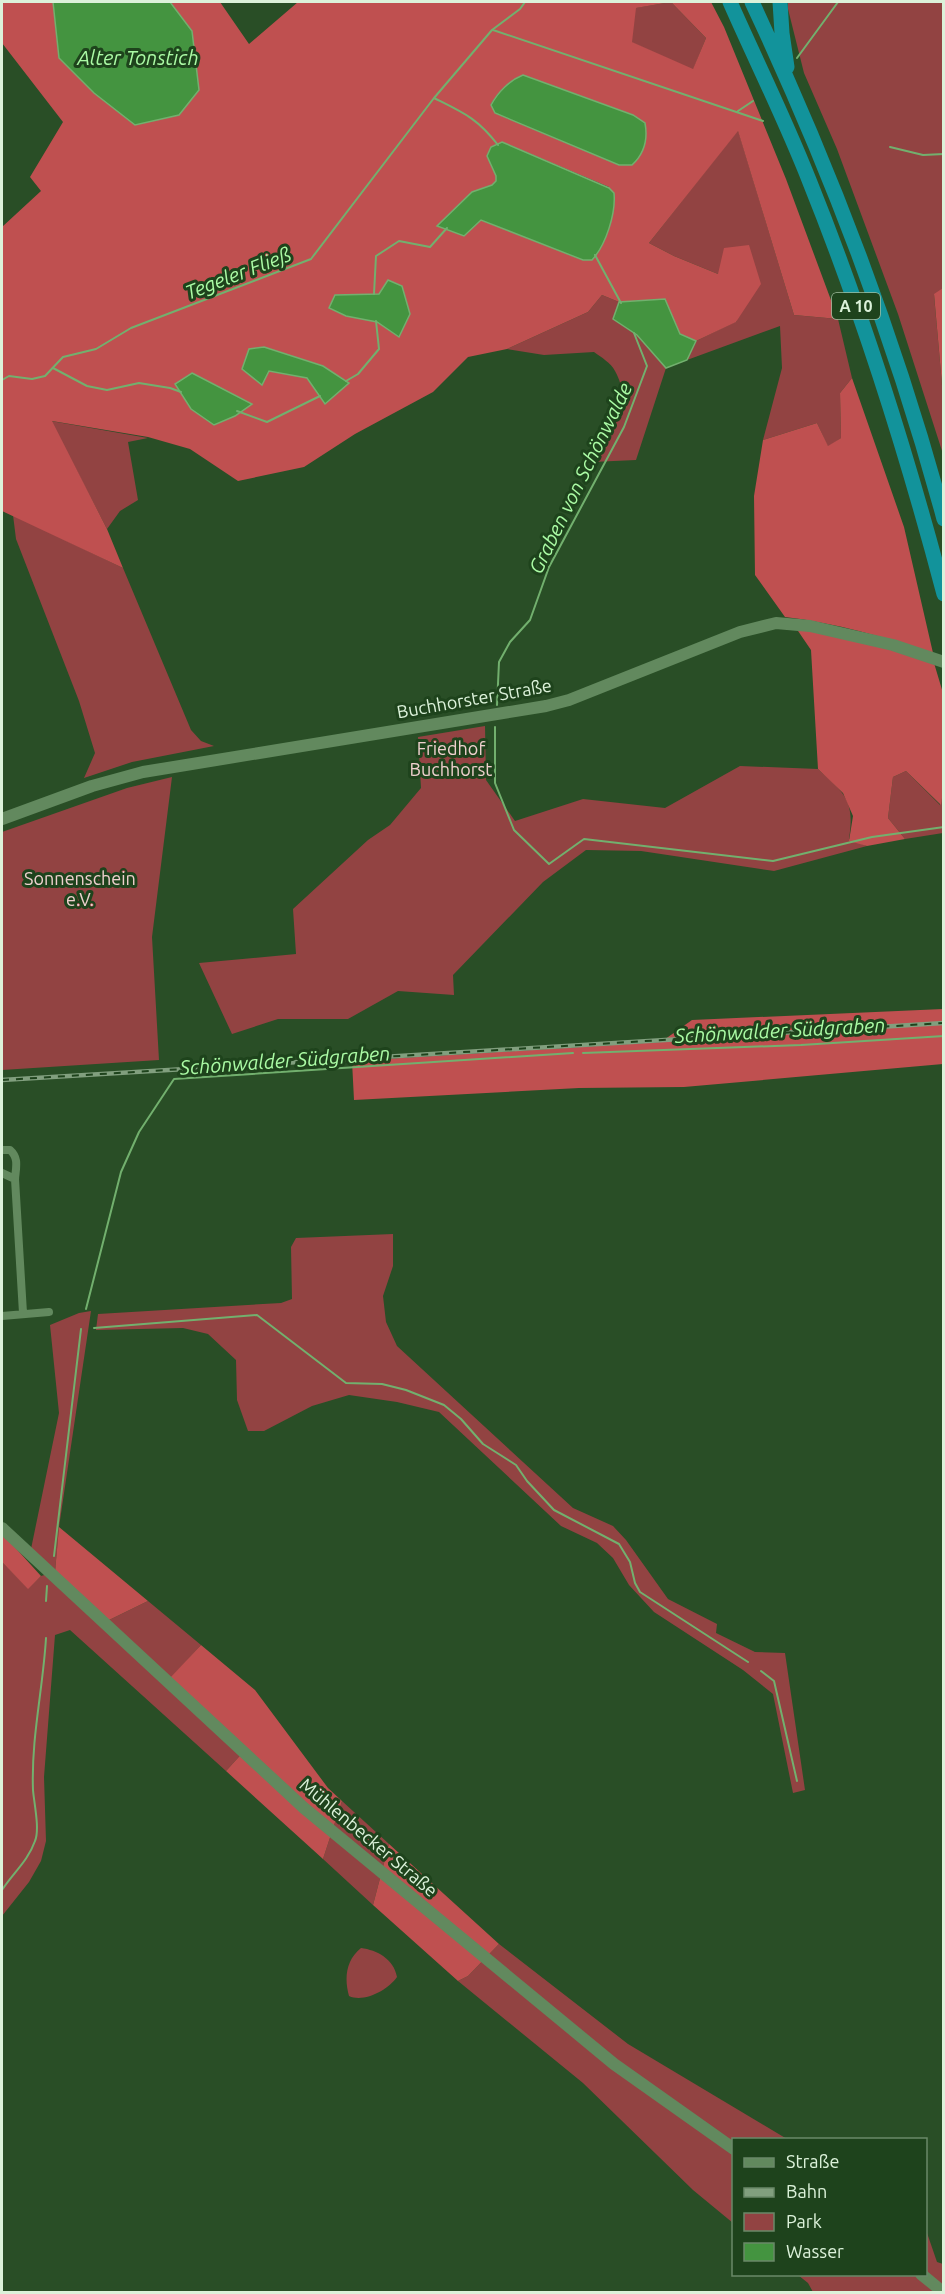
<svg xmlns="http://www.w3.org/2000/svg" width="945" height="2294" viewBox="0 0 945 2294" font-family="Ubuntu,sans-serif">
<style>
.green{fill:#924342}
.forest{fill:#bf5050;fill-rule:evenodd}
.water{fill:#449440;stroke:#72b06e;stroke-width:1.5}
.lines{fill:none;stroke-linecap:round;stroke-linejoin:round}
.stream{stroke:#72b06e;stroke-width:2}
.street{stroke:#62895e;stroke-width:8}
.secondary{stroke:#62895e;stroke-width:12}
.highway{stroke:#12939b;stroke-width:15}
.rail-casing{stroke:#819f7e;stroke-width:4.5}
.rail{stroke:#1e431c;stroke-width:2;stroke-dasharray:7;stroke-linecap:butt}
.labels{text-anchor:middle;dominant-baseline:central;stroke-width:6;stroke-linejoin:round;paint-order:stroke}
.shield{fill:#1e431c;stroke:#a3bea1;stroke-width:1.5}
.shield-label{font-size:16px;font-weight:bold;fill:#dcf2da}
.street-label{font-size:18px;fill:#dcf2da;stroke:#1e431c}
.park-label{font-size:18px;fill:#efd0ce;stroke:#1e431c}
.water-label{font-size:20px;font-style:italic;fill:#abfba5;stroke:#1e431c}
</style>
<rect width="100%" height="100%" fill="#294e26"/>
<!-- green -->
<path class="green" d="M 671,2 L 706,38 L 693,70 L 631,42 L 635,8 Z
M 788,2 L 943,2 L 944,288 L 934,295 L 943,396 L 943,454 L 898,314 L 837,149 L 804,73 L 788,9 Z
M 738,130 L 794,315 L 838,319 L 852,378 L 840,393 L 841,438 L 828,447 L 817,423 L 763,440 L 782,368 L 780,326 L 687,360 L 696,341 L 737,321 L 718,274 L 674,256 L 649,243 Z
M 602,295 L 619,302 L 613,319 L 637,335 L 666,368 L 636,460 L 592,462 C 610,435 634,404 615,371 C 611,363 601,357 594,352 L 544,355 L 507,349 L 588,312 Z
M 51,421 L 148,438 L 128,442 L 138,500 L 120,511 L 107,529 Z
M 13,515 L 123,568 L 191,730 L 201,741 L 214,746 L 132,762 L 84,778 L 95,753 L 79,701 L 16,539 Z
M 485,726 L 486,780 L 515,821 L 583,799 L 665,808 L 740,766 L 818,769 C 845,794 855,800 849,839 L 867,846 L 774,871 L 641,851 L 586,850 L 543,882 L 453,975 L 454,995 L 398,991 L 348,1019 L 278,1019 L 232,1034 L 199,963 L 296,954 L 293,909 L 368,840 L 390,825 L 421,788 L 418,737 Z
M 906,771 L 940,805 L 943,791 L 943,833 L 905,839 L 888,818 L 893,777 Z
M 172,777 L 152,937 L 159,1060 L 2,1070 L 2,832 L 127,788 Z
M 393,1234 L 393,1266 L 383,1296 L 386,1322 L 397,1346 L 573,1508 L 613,1526 L 626,1540 L 668,1599 L 717,1624 L 716,1633 L 755,1652 L 785,1653 L 805,1790 L 793,1793 L 773,1694 L 743,1670 L 654,1612 L 629,1585 L 613,1558 L 597,1543 L 561,1526 L 439,1412 L 397,1402 L 349,1395 L 312,1406 L 264,1431 L 248,1431 L 237,1400 L 236,1360 L 208,1334 L 183,1328 L 96,1330 L 98,1314 L 281,1303 L 292,1299 L 291,1247 L 296,1238 Z
M 91,1311 L 59,1527 L 55,1572 L 107,1621 L 148,1601 L 201,1645 L 171,1678 L 247,1748 L 226,1771 L 70,1630 L 55,1635 L 44,1777 L 46,1841 L 41,1861 L 29,1882 L 2,1916 L 2,1562 L 28,1588 L 41,1576 L 55,1572 L 31,1549 L 59,1413 L 50,1325 L 79,1313 Z
M 342,1801 L 389,1844 L 373,1905 L 323,1859 Z
M 499,1944 L 628,2044 L 787,2139 L 734,2140 L 733,2223 L 693,2190 L 583,2083 L 458,1981 L 468,1976 Z
M 361,1948 C 377,1950 394,1959 397,1977 C 388,1990 364,2003 349,1996 C 344,1978 346,1960 361,1948 Z
M 926,2230 L 937,2262 L 943,2264 L 943,2292 L 813,2292 L 808,2283 L 798,2275 L 926,2274 Z"/>
<!-- forest -->
<path class="forest" d="M 2,2 L 53,2 L 59,58 L 192,31 L 170,2 L 220,2 L 249,44 L 298,2 L 711,2 L 724,27 L 786,179 L 838,319 L 794,315 L 738,131 L 649,243 L 674,256 L 718,274 L 724,248 L 749,245 L 761,284 L 736,322 L 696,341 L 680,334 L 665,299 L 619,302 L 602,295 L 588,312 L 507,349 L 468,357 L 433,392 L 355,434 L 304,467 L 238,481 L 190,449 L 148,437 L 52,421 L 107,529 L 123,568 L 2,511 L 2,227 L 41,191 L 30,177 L 63,122 L 2,43 ZM 671,2 L 706,38 L 693,69 L 632,42 L 636,8 ZM 523,75 L 633,115 L 619,165 L 495,113 L 491,104 C 498,92 510,80 523,75 ZM 502,142 L 609,187 L 583,260 L 481,220 L 472,192 L 492,185 L 496,181 L 496,176 L 487,156 L 491,147 ZM 379,294 L 399,336 L 335,295 ZM 264,347 L 323,366 L 349,383 L 269,371 ZM 192,373 L 252,404 L 175,384 Z
M 943,288 L 943,396 L 934,294 Z
M 852,378 L 904,527 L 933,653 C 884,637 836,623 785,617 L 755,575 L 754,496 L 763,440 L 817,423 L 828,446 L 841,438 L 840,393 Z
M 796,628 L 878,646 L 934,663 L 943,693 L 943,791 L 941,805 L 906,771 L 893,777 L 888,818 L 905,839 L 867,846 L 849,841 L 853,816 L 843,793 L 818,769 L 811,650 Z
M 943,1009 L 943,1064 L 684,1087 L 579,1088 L 354,1100 L 352,1061 L 661,1042 L 692,1020 Z
M 59,1527 L 148,1601 L 107,1621 L 55,1572 Z
M 2,1533 L 41,1576 L 28,1589 L 2,1562 Z
M 201,1645 L 255,1690 L 328,1788 L 342,1801 L 323,1859 L 226,1771 L 246,1749 L 170,1678 Z
M 389,1844 L 499,1944 L 468,1976 L 458,1981 L 373,1905 Z"/>
<!-- water -->
<path class="water" d="M 53,2 L 170,2 L 192,31 L 199,90 L 179,115 L 135,125 L 94,93 L 59,58 Z
M 523,75 L 633,115 L 645,123 C 648,139 644,154 632,165 L 619,165 L 495,113 L 491,105 C 498,92 510,80 523,75 Z
M 502,142 L 609,188 L 614,193 C 616,213 606,245 592,260 L 583,260 L 481,220 L 464,236 L 437,226 L 472,192 L 492,185 L 496,181 L 496,176 L 487,156 L 491,147 Z
M 388,280 L 402,286 L 410,314 L 399,337 L 377,322 L 346,316 L 329,308 L 335,295 L 379,294 Z
M 665,299 L 680,334 L 696,341 L 687,360 L 666,368 L 637,335 L 613,319 L 619,302 Z
M 264,347 L 323,366 L 349,383 L 325,404 L 307,378 L 269,371 L 262,385 L 242,369 L 249,349 Z
M 192,373 L 252,404 L 235,416 L 214,425 L 191,409 L 175,384 Z"/>
<g class="lines">
<!-- stream -->
<path class="stream" d="M 493,30 L 763,121
M 797,58 L 838,2
M 434,98 C 464,113 477,118 498,145
M 738,111 L 753,101
M 890,147 L 923,155 L 944,154
M 595,255 L 621,303
M 374,294 L 376,256 L 399,241 L 430,247 L 447,228
M 53,368 L 87,386 L 107,390 L 139,383 L 170,388 L 181,392
M 2,380 L 9,376 L 32,379 L 45,376 L 63,357 L 96,349 L 131,328 L 311,259 L 434,98 L 492,30 L 520,9 L 525,2
M 346,381 L 358,374 L 379,349 L 376,321
M 237,411 L 267,422 L 320,396
M 497,705 L 499,662 L 510,642 L 530,620 L 549,567 L 624,427 L 647,366 L 634,333
M 495,727 L 495,783 L 514,830 L 549,864 L 584,839 L 773,861 L 872,837 L 944,827
M 583,1053 L 801,1045 L 944,1036
M 86,1309 L 121,1172 L 139,1132 L 174,1079 L 573,1053
M 94,1328 L 257,1315 L 346,1383 L 382,1384 L 406,1390 L 444,1405 L 461,1419 L 483,1444 L 516,1465 L 527,1481 L 554,1510 L 619,1544 L 630,1562 L 635,1583 L 640,1592 L 748,1662
M 54,1556 L 81,1329
M 46,1601 L 47,1586
M 761,1671 L 774,1681 L 797,1781
M 2,1890 C 13,1873 28,1861 35,1841 C 40,1829 34,1803 33,1790 C 31,1738 43,1689 46,1638"/>
<!-- street -->
<path class="street" d="M 2,1150 L 10,1150 C 19,1158 16,1167 15,1179 L 23,1313
M 2,1173 L 15,1179
M 2,1316 L 49,1312"/>
<!-- secondary -->
<path class="secondary" d="M 2,819 L 92,786 L 143,772 L 546,706 L 569,700 L 740,632 L 776,623 L 810,626 L 893,645 L 944,662
M 2,1528 L 304,1808 L 614,2064 L 734,2149
M 921,2274 L 943,2292"/>
<!-- highway -->
<path class="highway" d="M 730,2 C 756,61 785,119 809,180 C 863,314 907,454 944,594
M 752,2 C 830,168 896,341 944,519
M 780,2 L 782,33 L 787,67"/>
<defs>
<path id="rail" d="M 2,1080 L 944,1023"/>
</defs>
<!-- rail casing -->
<use href="#rail" class="rail-casing"/>
<!-- rail -->
<use href="#rail" class="rail"/>
</g>
<g class="labels">
<!-- shield labels -->
<rect class="shield" x="832" y="293" width="48" height="26" rx="4.5"/>
<g class="shield-label">
<text x="856" y="306">A 10</text>
</g>
<!-- street labels -->
<g class="street-label">
<text transform="translate(474 698) rotate(-10)">Buchhorster Straße</text>
<text transform="translate(369 1837) rotate(40)">Mühlenbecker Straße</text>
</g>
<!-- park labels -->
<g class="park-label">
<text x="451" y="748">Friedhof<tspan x="451" dy="21">Buchhorst</tspan></text>
<text x="80" y="878">Sonnenschein<tspan x="80" dy="21">e.V.</tspan></text>
</g>
<!-- water labels -->
<g class="water-label">
<text x="138" y="57">Alter Tonstich</text>
<text transform="translate(238 273) rotate(-21)">Tegeler Fließ</text>
<text transform="translate(580 478) rotate(-64)">Graben von Schönwalde</text>
<text transform="translate(780 1030) rotate(-3)">Schönwalder Südgraben</text>
<text transform="translate(285 1060) rotate(-4)">Schönwalder Südgraben</text>
</g>
</g>
<!-- border -->
<rect width="945" height="2294" fill="none" stroke="#dcf2da" stroke-width="6"/>
<!-- legend -->
<rect x="732" y="2138" width="195" height="138" fill="#1e431c" stroke="#6a8968" stroke-width="1.5"/>
<rect x="744" y="2158" width="30" height="9" fill="#62895e" stroke="#6a8968" stroke-width="1.5"/>
<text x="786" y="2168" font-size="18" fill="#dcf2da">Straße</text>
<rect x="744" y="2188" width="30" height="9" fill="#819f7e" stroke="#6a8968" stroke-width="1.5"/>
<text x="786" y="2198" font-size="18" fill="#dcf2da">Bahn</text>
<rect x="744" y="2213" width="30" height="18" fill="#924342" stroke="#6a8968" stroke-width="1.5"/>
<text x="786" y="2228" font-size="18" fill="#dcf2da">Park</text>
<rect x="744" y="2243" width="30" height="18" fill="#449440" stroke="#6a8968" stroke-width="1.5"/>
<text x="786" y="2258" font-size="18" fill="#dcf2da">Wasser</text>
</svg>
